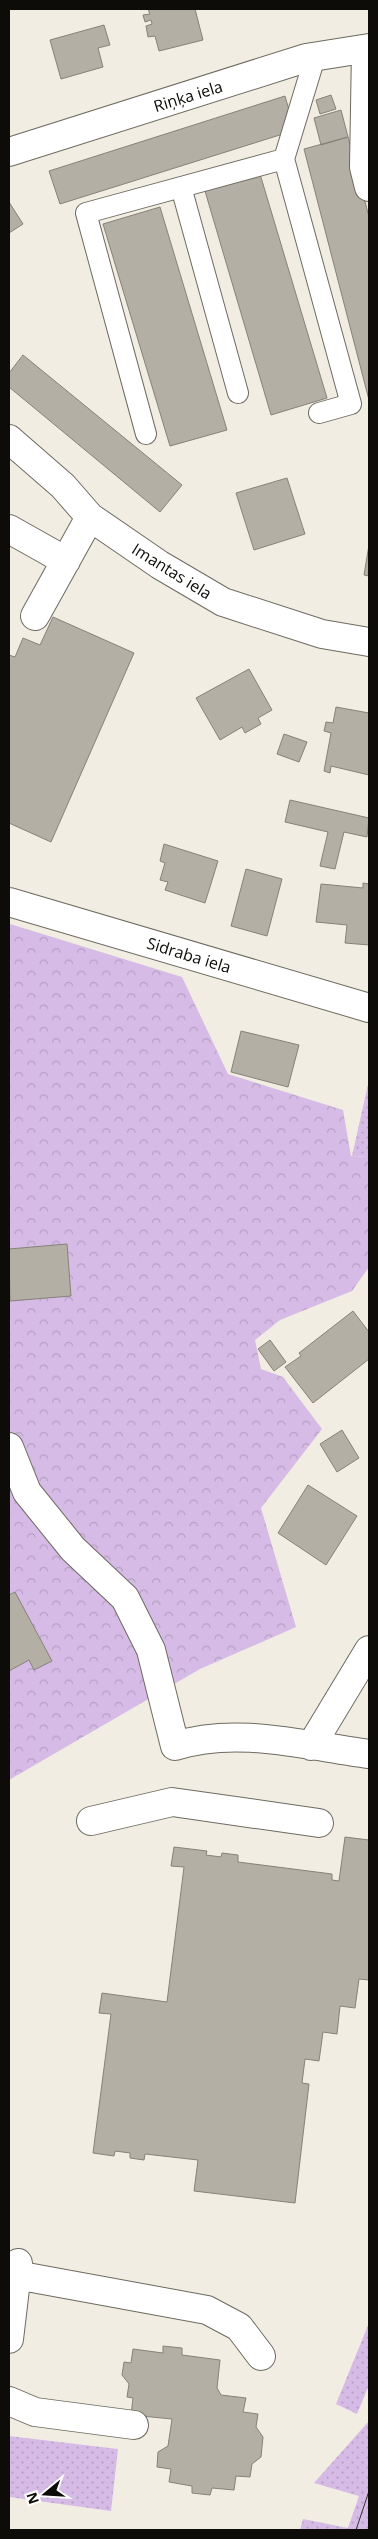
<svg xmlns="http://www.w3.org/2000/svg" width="378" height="2539" viewBox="0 0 378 2539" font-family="'Open Sans',sans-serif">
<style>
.green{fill:url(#green-dots)}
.forest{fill:url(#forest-crowns)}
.building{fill:#b4afa5;stroke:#868278}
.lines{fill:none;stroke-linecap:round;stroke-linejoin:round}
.lane-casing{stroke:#6f6a61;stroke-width:22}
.street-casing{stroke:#6f6a61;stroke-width:30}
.lane{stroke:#fff;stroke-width:20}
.street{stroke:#fff;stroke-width:28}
.tram{stroke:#383731;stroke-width:1}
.labels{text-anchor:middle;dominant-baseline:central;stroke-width:4;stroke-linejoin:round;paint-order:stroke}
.street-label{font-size:16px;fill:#0d0c08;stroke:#fff}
</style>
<defs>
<pattern id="green-dots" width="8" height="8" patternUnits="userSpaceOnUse" patternTransform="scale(1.25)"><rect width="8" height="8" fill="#d5bbe6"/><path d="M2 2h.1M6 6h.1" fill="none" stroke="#b6a0c4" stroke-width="1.8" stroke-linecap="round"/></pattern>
<pattern id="forest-crowns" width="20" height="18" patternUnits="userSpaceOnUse" patternTransform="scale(1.25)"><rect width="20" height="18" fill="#d5bbe6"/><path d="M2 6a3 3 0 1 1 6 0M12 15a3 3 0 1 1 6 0" fill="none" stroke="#b6a0c4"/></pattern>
</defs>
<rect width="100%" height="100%" fill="#f2ede2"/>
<!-- green -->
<path class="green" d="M 369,1080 L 369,1157 L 352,1156 Z
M 369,2323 L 369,2385 L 357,2414 L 336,2404 Z
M 369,2421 L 369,2530 L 300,2530 L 303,2519 L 348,2528 L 359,2496 L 314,2483 Z
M 9,2436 L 118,2449 L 111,2511 L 9,2497 Z"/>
<!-- forest -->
<path class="forest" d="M 10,924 L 182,977 L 228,1074 L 343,1110 L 351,1156 L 369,1157 L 369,1267 L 352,1291 L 280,1320 L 255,1340 L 261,1369 L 283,1377 L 322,1429 L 261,1508 L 296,1627 L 200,1669 L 9,1780 Z"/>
<!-- building -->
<path class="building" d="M 148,9 L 195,9 L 203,40 L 159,51 L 155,36 L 148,37 L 146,26 L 152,24 L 151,20 L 145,22 L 143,15 L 150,14 Z
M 104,25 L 110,45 L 98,48 L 103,67 L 61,79 L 50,40 Z
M 331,95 L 336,109 L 320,114 L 316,100 Z
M 285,96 L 291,117 L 283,134 L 60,204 L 49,171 Z
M 341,110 L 348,137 L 321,145 L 314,118 Z
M 348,137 L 369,217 L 369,400 L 304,149 Z
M 260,174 L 327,398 L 271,415 L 205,191 Z
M 9,202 L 23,224 L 9,233 Z
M 160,207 L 227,430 L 170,446 L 103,224 Z
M 23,355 L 182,485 L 160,512 L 9,387 L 9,373 Z
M 287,478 L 305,534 L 254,550 L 236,493 Z
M 369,545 L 369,576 L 364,575 Z
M 53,617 L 134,653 L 51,842 L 9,823 L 9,655 L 15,657 L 23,638 L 40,645 Z
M 249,669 L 272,710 L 258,718 L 261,724 L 245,733 L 242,727 L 220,740 L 196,698 Z
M 336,707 L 369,713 L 369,775 L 331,766 L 330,773 L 324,771 L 331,733 L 324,731 L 326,722 L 333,723 Z
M 284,734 L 307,742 L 299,762 L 277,754 Z
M 290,800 L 369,818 L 367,837 L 344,832 L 335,869 L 320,866 L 328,832 L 285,822 Z
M 164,844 L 218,861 L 205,903 L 165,890 L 168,882 L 160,880 L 165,863 L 160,861 Z
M 246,869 L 282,879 L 267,936 L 231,926 Z
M 363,883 L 369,884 L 369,945 L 345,943 L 347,925 L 316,922 L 321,884 L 363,888 Z
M 241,1031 L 299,1045 L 288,1087 L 231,1072 Z
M 67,1244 L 71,1296 L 10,1301 L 9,1249 Z
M 353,1311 L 369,1332 L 369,1359 L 313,1403 L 285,1367 L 301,1356 L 299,1353 Z
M 270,1340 L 286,1362 L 274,1371 L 258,1349 Z
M 342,1430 L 359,1458 L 337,1472 L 320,1444 Z
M 308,1485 L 357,1516 L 326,1565 L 278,1533 Z
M 15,1592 L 52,1661 L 34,1670 L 29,1660 L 9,1671 L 9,1595 Z
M 345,1837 L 369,1840 L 369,1980 L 359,1979 L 355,2008 L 340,2006 L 337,2034 L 323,2032 L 319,2061 L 305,2059 L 302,2083 L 309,2084 L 295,2203 L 194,2191 L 198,2160 L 145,2154 L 144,2160 L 130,2158 L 130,2153 L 115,2151 L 114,2156 L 93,2153 L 111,2014 L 99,2013 L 102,1993 L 167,2002 L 184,1867 L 171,1866 L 174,1847 L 207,1851 L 206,1855 L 221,1857 L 222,1853 L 238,1855 L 238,1862 L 332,1874 L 332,1880 L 339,1881 Z
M 163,2346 L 182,2348 L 182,2355 L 220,2360 L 217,2388 L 221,2395 L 246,2398 L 243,2412 L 258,2414 L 256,2427 L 263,2437 L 261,2457 L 252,2464 L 250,2477 L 236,2476 L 234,2490 L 212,2488 L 210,2495 L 192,2493 L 192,2486 L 169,2482 L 171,2469 L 157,2467 L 158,2452 L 168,2446 L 172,2419 L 131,2415 L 133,2398 L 127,2397 L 129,2384 L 122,2375 L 124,2362 L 131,2363 L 133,2349 L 163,2353 Z"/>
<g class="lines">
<defs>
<path id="lane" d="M 315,57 L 284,159 L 351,404 L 319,413
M 181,187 L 238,393
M 146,434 L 86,213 L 284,159"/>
<path id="street" d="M 366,49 L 364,167 L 369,187
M 9,152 L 306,58 L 369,48
M 9,439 L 63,486 L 90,517 L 160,565 L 223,602 L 322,634 L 369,642
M 9,529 L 66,561
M 35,616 L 90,517
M 9,902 L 369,1008
M 9,1447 L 27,1492 L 73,1549 L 125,1598 L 151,1650 L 175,1746 C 237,1726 307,1746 369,1754
M 311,1746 L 369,1650
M 91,1821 L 172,1802 L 319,1823
M 16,2275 L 207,2310 L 239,2327 L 261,2356
M 9,2339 L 18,2263
M 9,2401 L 35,2412 L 134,2425"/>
</defs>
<!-- lane casing -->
<use href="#lane" class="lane-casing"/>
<!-- street casing -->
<use href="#street" class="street-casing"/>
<!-- lane -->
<use href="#lane" class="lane"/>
<!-- street -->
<use href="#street" class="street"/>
<!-- tram -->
<path class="tram" d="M 356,2530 L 369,2491"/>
</g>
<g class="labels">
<!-- street labels -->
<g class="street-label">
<text transform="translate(188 96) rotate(-17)">Riņķa iela</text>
<text transform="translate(172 571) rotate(32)">Imantas iela</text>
<text transform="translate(189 955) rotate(17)">Sidraba iela</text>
</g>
</g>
<!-- border -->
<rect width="378" height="2539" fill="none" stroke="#0d0c08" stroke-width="20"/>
<!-- north arrow -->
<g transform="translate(45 2494) rotate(252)" stroke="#ffffff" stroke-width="4" paint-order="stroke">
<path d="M0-4L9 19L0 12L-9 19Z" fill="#0d0c08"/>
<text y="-8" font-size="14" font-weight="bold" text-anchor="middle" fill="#0d0c08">N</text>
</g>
</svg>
